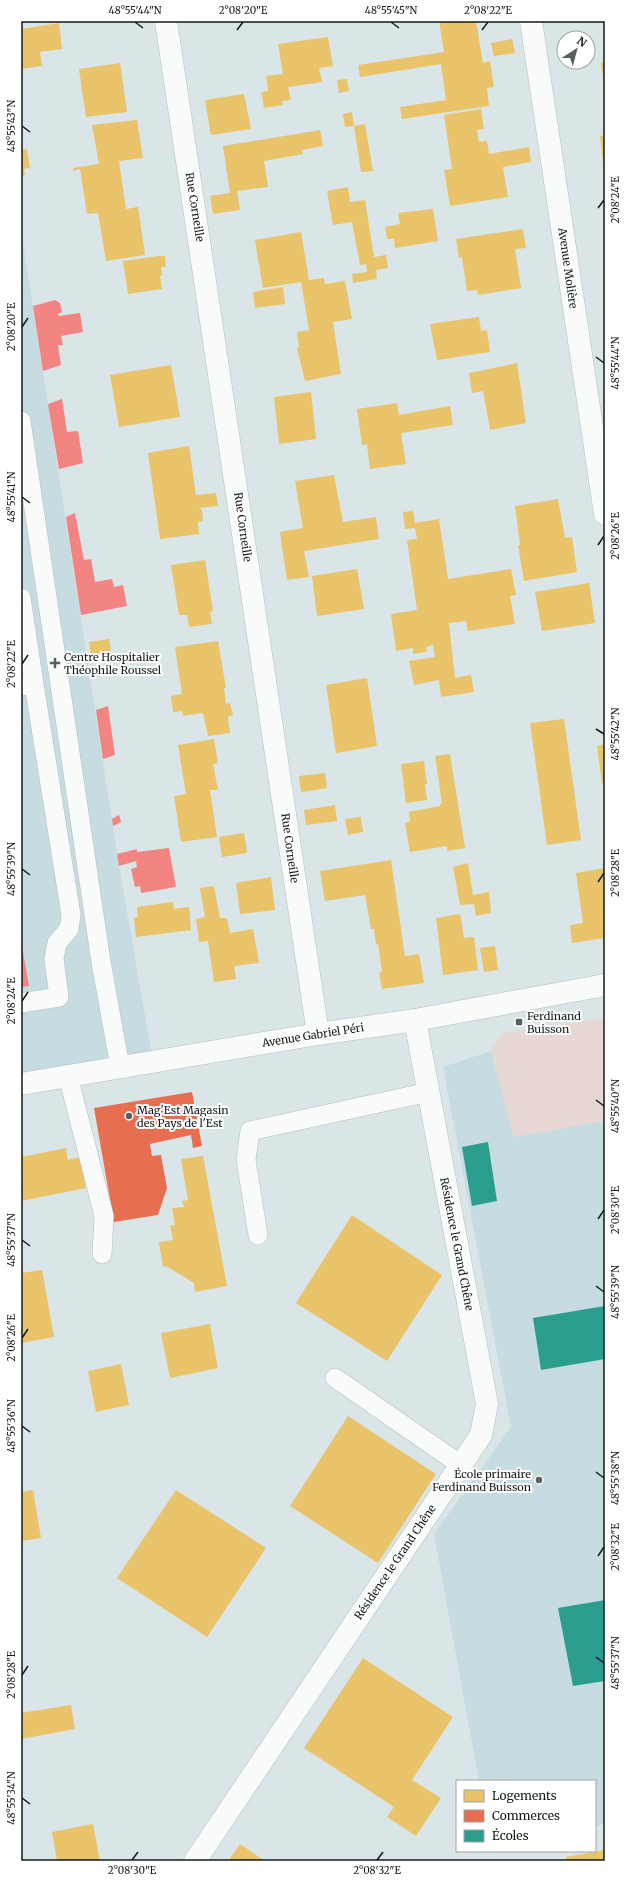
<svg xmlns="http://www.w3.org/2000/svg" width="626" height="1882" viewBox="0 0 626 1882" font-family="Merriweather,serif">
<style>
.built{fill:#c7dce0}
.green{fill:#e7d8d5}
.homes{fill:#e9c46a}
.shops{fill:#e76f51}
.schools{fill:#2a9d8f}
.health{fill:#f28482}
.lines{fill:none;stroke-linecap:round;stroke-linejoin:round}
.lane-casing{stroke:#b5bdbe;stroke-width:20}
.street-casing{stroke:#b5bdbe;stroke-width:23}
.primary-casing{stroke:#b5bdbe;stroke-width:23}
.lane{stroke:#f9fbfb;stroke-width:19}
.street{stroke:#f9fbfb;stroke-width:22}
.primary{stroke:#f9fbfb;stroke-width:22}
.ticks{fill:none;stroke:#12191a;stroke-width:1.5}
.poi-dot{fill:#586062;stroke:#fff;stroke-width:1.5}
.labels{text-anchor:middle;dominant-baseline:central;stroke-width:4;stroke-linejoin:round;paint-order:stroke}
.street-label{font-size:11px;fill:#12191a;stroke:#fff}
.poi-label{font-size:11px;fill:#12191a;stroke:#fff;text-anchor:start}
.neatline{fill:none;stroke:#12191a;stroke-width:1.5}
.ticks-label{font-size:10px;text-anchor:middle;fill:#12191a}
</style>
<rect width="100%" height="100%" fill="#dae5e7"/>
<!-- built -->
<path class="built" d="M 21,229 L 119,866 L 153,1061 L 21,1084 Z
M 491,1051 L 514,1136 L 605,1121 L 605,1824 L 595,1826 L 595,1781 L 479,1781 L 434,1534 L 511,1427 L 443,1067 Z"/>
<!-- green -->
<path class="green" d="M 605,1018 L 605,1121 L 514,1137 L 491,1051 L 502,1033 Z"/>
<!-- homes -->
<path class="homes" d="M 439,21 L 476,21 L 483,63 L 490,61 L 494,87 L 487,88 L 489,106 L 402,119 L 400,107 L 446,100 L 441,64 L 360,77 L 358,65 L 444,52 Z
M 59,23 L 62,49 L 40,52 L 42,66 L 21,69 L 21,29 Z
M 328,37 L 333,66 L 319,68 L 322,82 L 288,87 L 291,100 L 282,101 L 283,105 L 264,108 L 261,92 L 268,91 L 266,76 L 283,74 L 278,44 Z
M 512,39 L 515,53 L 494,56 L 491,43 Z
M 605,62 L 605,82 L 604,82 L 601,63 Z
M 120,63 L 127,112 L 86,117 L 79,69 Z
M 347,79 L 349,91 L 339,93 L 337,80 Z
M 244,94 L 251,129 L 211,135 L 205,100 Z
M 481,109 L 484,129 L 477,130 L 479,142 L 487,141 L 489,154 L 529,147 L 531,162 L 503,167 L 508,197 L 450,206 L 444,170 L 452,169 L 444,115 Z
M 352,112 L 354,126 L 365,124 L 373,171 L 361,172 L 354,126 L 345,127 L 343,114 Z
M 137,120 L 143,158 L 119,161 L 126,209 L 138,207 L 145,255 L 106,261 L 98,213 L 87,214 L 80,169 L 73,171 L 73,168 L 99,164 L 92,125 Z
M 320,130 L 323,146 L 302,150 L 303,154 L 264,161 L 268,187 L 237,191 L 240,210 L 213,214 L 210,196 L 230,193 L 223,146 Z
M 605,135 L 605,168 L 604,169 L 600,136 Z
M 27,149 L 30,168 L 24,169 L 25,175 L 21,176 L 21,150 Z
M 348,187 L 350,202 L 365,200 L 374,257 L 386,255 L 388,268 L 376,270 L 377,279 L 353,283 L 352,274 L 367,272 L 366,264 L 360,265 L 352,222 L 333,225 L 327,191 Z
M 433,209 L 438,241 L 395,248 L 394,239 L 387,239 L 385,227 L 400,224 L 398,213 Z
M 523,229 L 526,248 L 515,249 L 521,288 L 478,295 L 477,290 L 467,291 L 462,257 L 459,258 L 456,239 Z
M 301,232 L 309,280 L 324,278 L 325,284 L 345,281 L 352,319 L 333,322 L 341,374 L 305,381 L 297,348 L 299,347 L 297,332 L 309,330 L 301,282 L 263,288 L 255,240 Z
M 159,256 L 165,256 L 166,267 L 161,267 L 162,275 L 160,276 L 162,289 L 128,294 L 123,261 Z
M 283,287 L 285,304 L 255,308 L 253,292 Z
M 479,317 L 481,331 L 487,330 L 490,352 L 437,360 L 430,324 Z
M 517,363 L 526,423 L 490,430 L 483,391 L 472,393 L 469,373 Z
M 171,365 L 180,417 L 119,427 L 110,375 Z
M 311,392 L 316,439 L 279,444 L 274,397 Z
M 397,403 L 399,415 L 450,406 L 453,425 L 401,433 L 406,464 L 370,469 L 367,444 L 362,445 L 357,409 Z
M 189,446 L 196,495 L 216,493 L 218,506 L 199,508 L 202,510 L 203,521 L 198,522 L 199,534 L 160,539 L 148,453 Z
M 334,475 L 343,522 L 376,517 L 379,539 L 304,551 L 309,577 L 287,580 L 280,532 L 303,528 L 295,481 Z
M 558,499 L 565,538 L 572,537 L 577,572 L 524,581 L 518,545 L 520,545 L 515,506 Z
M 413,511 L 415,523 L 439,519 L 448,579 L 511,569 L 516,595 L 510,596 L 515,624 L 468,631 L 466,621 L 449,623 L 455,678 L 471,675 L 474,692 L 441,697 L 439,680 L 414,685 L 409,661 L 435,657 L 433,645 L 426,647 L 427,652 L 413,654 L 413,648 L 396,651 L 391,614 L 417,610 L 407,540 L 417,539 L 415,528 L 405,529 L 403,512 Z
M 205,560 L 213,611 L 210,612 L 212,624 L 189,627 L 187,615 L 179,615 L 171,565 Z
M 357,569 L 364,609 L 317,616 L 312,576 Z
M 589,583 L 595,623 L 542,631 L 535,592 Z
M 109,639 L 111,653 L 91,656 L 89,642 Z
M 218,641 L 226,688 L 224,688 L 226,704 L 230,703 L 233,715 L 228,717 L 230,733 L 208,736 L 203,713 L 183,716 L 182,711 L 173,712 L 171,696 L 182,694 L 175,647 Z
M 367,678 L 377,746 L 336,753 L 326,685 Z
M 564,719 L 581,840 L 547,845 L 530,723 Z
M 214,739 L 218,763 L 213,764 L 218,790 L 210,790 L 217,837 L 181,842 L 174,796 L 186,794 L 178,745 Z
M 605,744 L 605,783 L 602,783 L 597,746 Z
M 450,754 L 465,848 L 447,851 L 447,846 L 410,852 L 405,823 L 410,822 L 409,812 L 440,806 L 440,804 L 442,803 L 435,756 Z
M 424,761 L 427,784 L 425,784 L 427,800 L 406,803 L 401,764 Z
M 325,773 L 327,788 L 301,792 L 299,776 Z
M 335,805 L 337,821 L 306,825 L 304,810 Z
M 361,817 L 363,832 L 348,835 L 345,819 Z
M 244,833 L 247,853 L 222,857 L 219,837 Z
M 391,860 L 405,956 L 419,954 L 424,983 L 382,989 L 379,973 L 382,972 L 378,944 L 376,944 L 374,929 L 371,929 L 365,895 L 325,901 L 320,871 Z
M 468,863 L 473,895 L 489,892 L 491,913 L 476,916 L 474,904 L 460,905 L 453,867 Z
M 605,868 L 605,938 L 572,943 L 570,925 L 583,923 L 576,873 Z
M 271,877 L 275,910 L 240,914 L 236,883 Z
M 214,886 L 220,918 L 227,918 L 230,933 L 253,929 L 259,963 L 234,966 L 236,979 L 214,982 L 208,941 L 199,942 L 196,919 L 205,917 L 200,888 Z
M 173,902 L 174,909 L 189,907 L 191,930 L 136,937 L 134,918 L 138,917 L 137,907 Z
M 460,914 L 464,938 L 474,937 L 478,970 L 443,975 L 436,918 Z
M 495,946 L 498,970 L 484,972 L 480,948 Z
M 66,1148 L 68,1160 L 80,1157 L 86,1188 L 21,1201 L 21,1157 Z
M 203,1156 L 227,1286 L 195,1292 L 194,1283 L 166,1266 L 163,1267 L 159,1242 L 173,1240 L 170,1226 L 175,1225 L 172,1208 L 184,1207 L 182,1201 L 188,1200 L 181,1159 Z
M 352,1215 L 442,1275 L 387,1361 L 296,1303 Z
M 42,1270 L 54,1337 L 21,1343 L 21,1273 Z
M 210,1324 L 218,1368 L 170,1378 L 161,1333 Z
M 121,1364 L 129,1405 L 96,1412 L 88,1371 Z
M 348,1416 L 436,1474 L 378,1563 L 290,1506 Z
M 33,1490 L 41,1538 L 21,1541 L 21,1492 Z
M 176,1490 L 266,1548 L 207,1637 L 117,1578 Z
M 363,1658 L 453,1717 L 412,1780 L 441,1798 L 416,1836 L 387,1817 L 394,1807 L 304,1748 Z
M 71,1705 L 75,1729 L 21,1739 L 21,1713 Z
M 93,1824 L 100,1861 L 57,1861 L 52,1832 Z
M 240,1844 L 265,1861 L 228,1861 Z
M 605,1850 L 605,1861 L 567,1861 L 566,1857 Z"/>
<!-- shops -->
<path class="shops" d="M 192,1092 L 202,1146 L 193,1148 L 191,1135 L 150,1144 L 152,1156 L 161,1155 L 167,1188 L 158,1215 L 114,1222 L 94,1108 Z"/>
<!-- schools -->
<path class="schools" d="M 488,1142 L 497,1201 L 472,1206 L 462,1147 Z
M 605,1306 L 605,1359 L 541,1370 L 533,1318 Z
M 605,1600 L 605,1681 L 573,1686 L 558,1608 Z"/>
<!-- health -->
<path class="health" d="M 55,300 L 60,303 L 62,312 L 58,314 L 59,316 L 80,313 L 83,332 L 61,336 L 63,345 L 58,345 L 61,365 L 43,371 L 33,306 Z
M 62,399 L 67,432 L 78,431 L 83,463 L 59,469 L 48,404 Z
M 75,513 L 84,560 L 91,559 L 95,582 L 112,579 L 114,587 L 123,585 L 127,606 L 81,615 L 66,517 Z
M 108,706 L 115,755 L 103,759 L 96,710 Z
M 119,815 L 121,822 L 113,826 L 112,819 Z
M 169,848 L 176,887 L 141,893 L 140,886 L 135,887 L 131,869 L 137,867 L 136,861 L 119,866 L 117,854 L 137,849 L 137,852 Z
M 21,941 L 29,986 L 21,987 Z"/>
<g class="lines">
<defs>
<path id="lane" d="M 21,421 L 101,962 L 120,1067
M 21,598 L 34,684 L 21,686
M 21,1003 L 59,997 L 54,959 L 57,943 L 69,929 L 71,915 L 34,684
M 68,1076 L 104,1216 L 102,1254
M 258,1235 L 246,1160 L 250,1131 L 429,1092
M 335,1378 L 461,1465"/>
<path id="street" d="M 166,21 L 318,1034
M 531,21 L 605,514
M 195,1861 L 481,1435 L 487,1404 L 415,1020"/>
<path id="primary" d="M 21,1084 L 318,1034 L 415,1020 L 605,985"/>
</defs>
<!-- lane casing -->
<use href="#lane" class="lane-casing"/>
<!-- street casing -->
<use href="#street" class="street-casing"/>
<!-- primary casing -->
<use href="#primary" class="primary-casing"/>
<!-- lane -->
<use href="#lane" class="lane"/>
<!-- street -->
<use href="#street" class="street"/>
<!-- primary -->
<use href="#primary" class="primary"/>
</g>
<!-- ticks -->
<path class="ticks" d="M 135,22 L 143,28M 391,22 L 399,28M 237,30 L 243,22M 482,30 L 488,22M 22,126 L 30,132M 598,208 L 604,200M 22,327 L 28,318M 596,357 L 604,363M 22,497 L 30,503M 598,545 L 604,536M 22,664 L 28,655M 596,729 L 604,734M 22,869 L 30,875M 598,882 L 604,873M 22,1001 L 28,992M 596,1100 L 604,1106M 598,1219 L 604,1210M 22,1240 L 30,1246M 596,1286 L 604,1292M 22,1338 L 28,1329M 22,1426 L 30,1432M 596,1472 L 604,1478M 598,1556 L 604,1547M 596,1657 L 604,1663M 22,1675 L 28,1666M 22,1798 L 30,1804M 132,1860 L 138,1852M 377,1860 L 383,1852"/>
<!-- markers -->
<g class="poi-dot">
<path d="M53 657h4v4h4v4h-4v4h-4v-4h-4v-4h4z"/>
<rect x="515" y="1018" width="8" height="8" rx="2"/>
<circle cx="129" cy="1116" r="4"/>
<circle cx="539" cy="1480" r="4"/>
</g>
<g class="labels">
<!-- street labels -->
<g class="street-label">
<text transform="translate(195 207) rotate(81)">Rue Corneille</text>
<text transform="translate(568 268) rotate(82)">Avenue Molière</text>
<text transform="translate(243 527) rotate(82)">Rue Corneille</text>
<text transform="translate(290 848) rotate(82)">Rue Corneille</text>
<text transform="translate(313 1035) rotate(-9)">Avenue Gabriel Péri</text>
<text transform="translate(457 1244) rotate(79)">Résidence le Grand Chêne</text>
<text transform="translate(395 1562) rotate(-56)">Résidence le Grand Chêne</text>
</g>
<!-- poi labels -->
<g class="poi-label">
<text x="64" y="657">Centre Hospitalier<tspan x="64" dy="13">Théophile Roussel</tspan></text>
<text x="527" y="1016">Ferdinand<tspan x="527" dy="13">Buisson</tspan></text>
<text x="137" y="1110">Mag'Est Magasin<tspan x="137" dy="13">des Pays de l'Est</tspan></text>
<text x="531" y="1474" text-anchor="end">École primaire<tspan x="531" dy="13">Ferdinand Buisson</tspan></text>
</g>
</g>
<!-- border -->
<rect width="626" height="1882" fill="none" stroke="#ffffff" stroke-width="44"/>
<!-- legend -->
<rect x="456" y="1780" width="140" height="72" fill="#ffffff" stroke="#a0a3a3"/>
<rect x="464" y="1790" width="20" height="12" fill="#e9c46a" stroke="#a0a3a3"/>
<text x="492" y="1800" font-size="12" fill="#12191a">Logements</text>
<rect x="464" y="1810" width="20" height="12" fill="#e76f51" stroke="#a0a3a3"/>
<text x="492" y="1820" font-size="12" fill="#12191a">Commerces</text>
<rect x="464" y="1830" width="20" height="12" fill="#2a9d8f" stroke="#a0a3a3"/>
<text x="492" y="1840" font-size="12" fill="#12191a">Écoles</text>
<!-- north arrow -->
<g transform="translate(576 50) rotate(36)"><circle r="19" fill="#ffffff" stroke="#a0a3a3"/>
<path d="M0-3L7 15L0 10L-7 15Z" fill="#586062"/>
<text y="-6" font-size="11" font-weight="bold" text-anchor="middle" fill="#12191a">N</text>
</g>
<rect x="22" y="22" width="582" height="1838" class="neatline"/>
<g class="ticks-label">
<text x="135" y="14">48°55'44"N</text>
<text x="243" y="14">2°08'20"E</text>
<text x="391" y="14">48°55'45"N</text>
<text x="488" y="14">2°08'22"E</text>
<text transform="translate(11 126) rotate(-90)" y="4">48°55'43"N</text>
<text transform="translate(615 200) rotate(-90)" y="4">2°08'24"E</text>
<text transform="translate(11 327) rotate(-90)" y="4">2°08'20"E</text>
<text transform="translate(615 363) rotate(-90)" y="4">48°55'44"N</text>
<text transform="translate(11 497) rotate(-90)" y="4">48°55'41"N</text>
<text transform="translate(615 536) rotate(-90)" y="4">2°08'26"E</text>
<text transform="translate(11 664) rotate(-90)" y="4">2°08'22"E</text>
<text transform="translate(615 734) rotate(-90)" y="4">48°55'42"N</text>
<text transform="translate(11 869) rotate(-90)" y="4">48°55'39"N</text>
<text transform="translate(615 873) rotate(-90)" y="4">2°08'28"E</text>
<text transform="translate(11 1001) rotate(-90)" y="4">2°08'24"E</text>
<text transform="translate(615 1106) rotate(-90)" y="4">48°55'40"N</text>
<text transform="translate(615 1210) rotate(-90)" y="4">2°08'30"E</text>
<text transform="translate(11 1240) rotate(-90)" y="4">48°55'37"N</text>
<text transform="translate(615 1292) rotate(-90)" y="4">48°55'39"N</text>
<text transform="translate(11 1338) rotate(-90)" y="4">2°08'26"E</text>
<text transform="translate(11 1426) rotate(-90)" y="4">48°55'36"N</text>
<text transform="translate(615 1478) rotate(-90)" y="4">48°55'38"N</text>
<text transform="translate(615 1547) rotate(-90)" y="4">2°08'32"E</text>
<text transform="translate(615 1663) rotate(-90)" y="4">48°55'37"N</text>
<text transform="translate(11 1675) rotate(-90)" y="4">2°08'28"E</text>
<text transform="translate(11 1798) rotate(-90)" y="4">48°55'34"N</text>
<text x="132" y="1874">2°08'30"E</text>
<text x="377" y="1874">2°08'32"E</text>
</g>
</svg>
